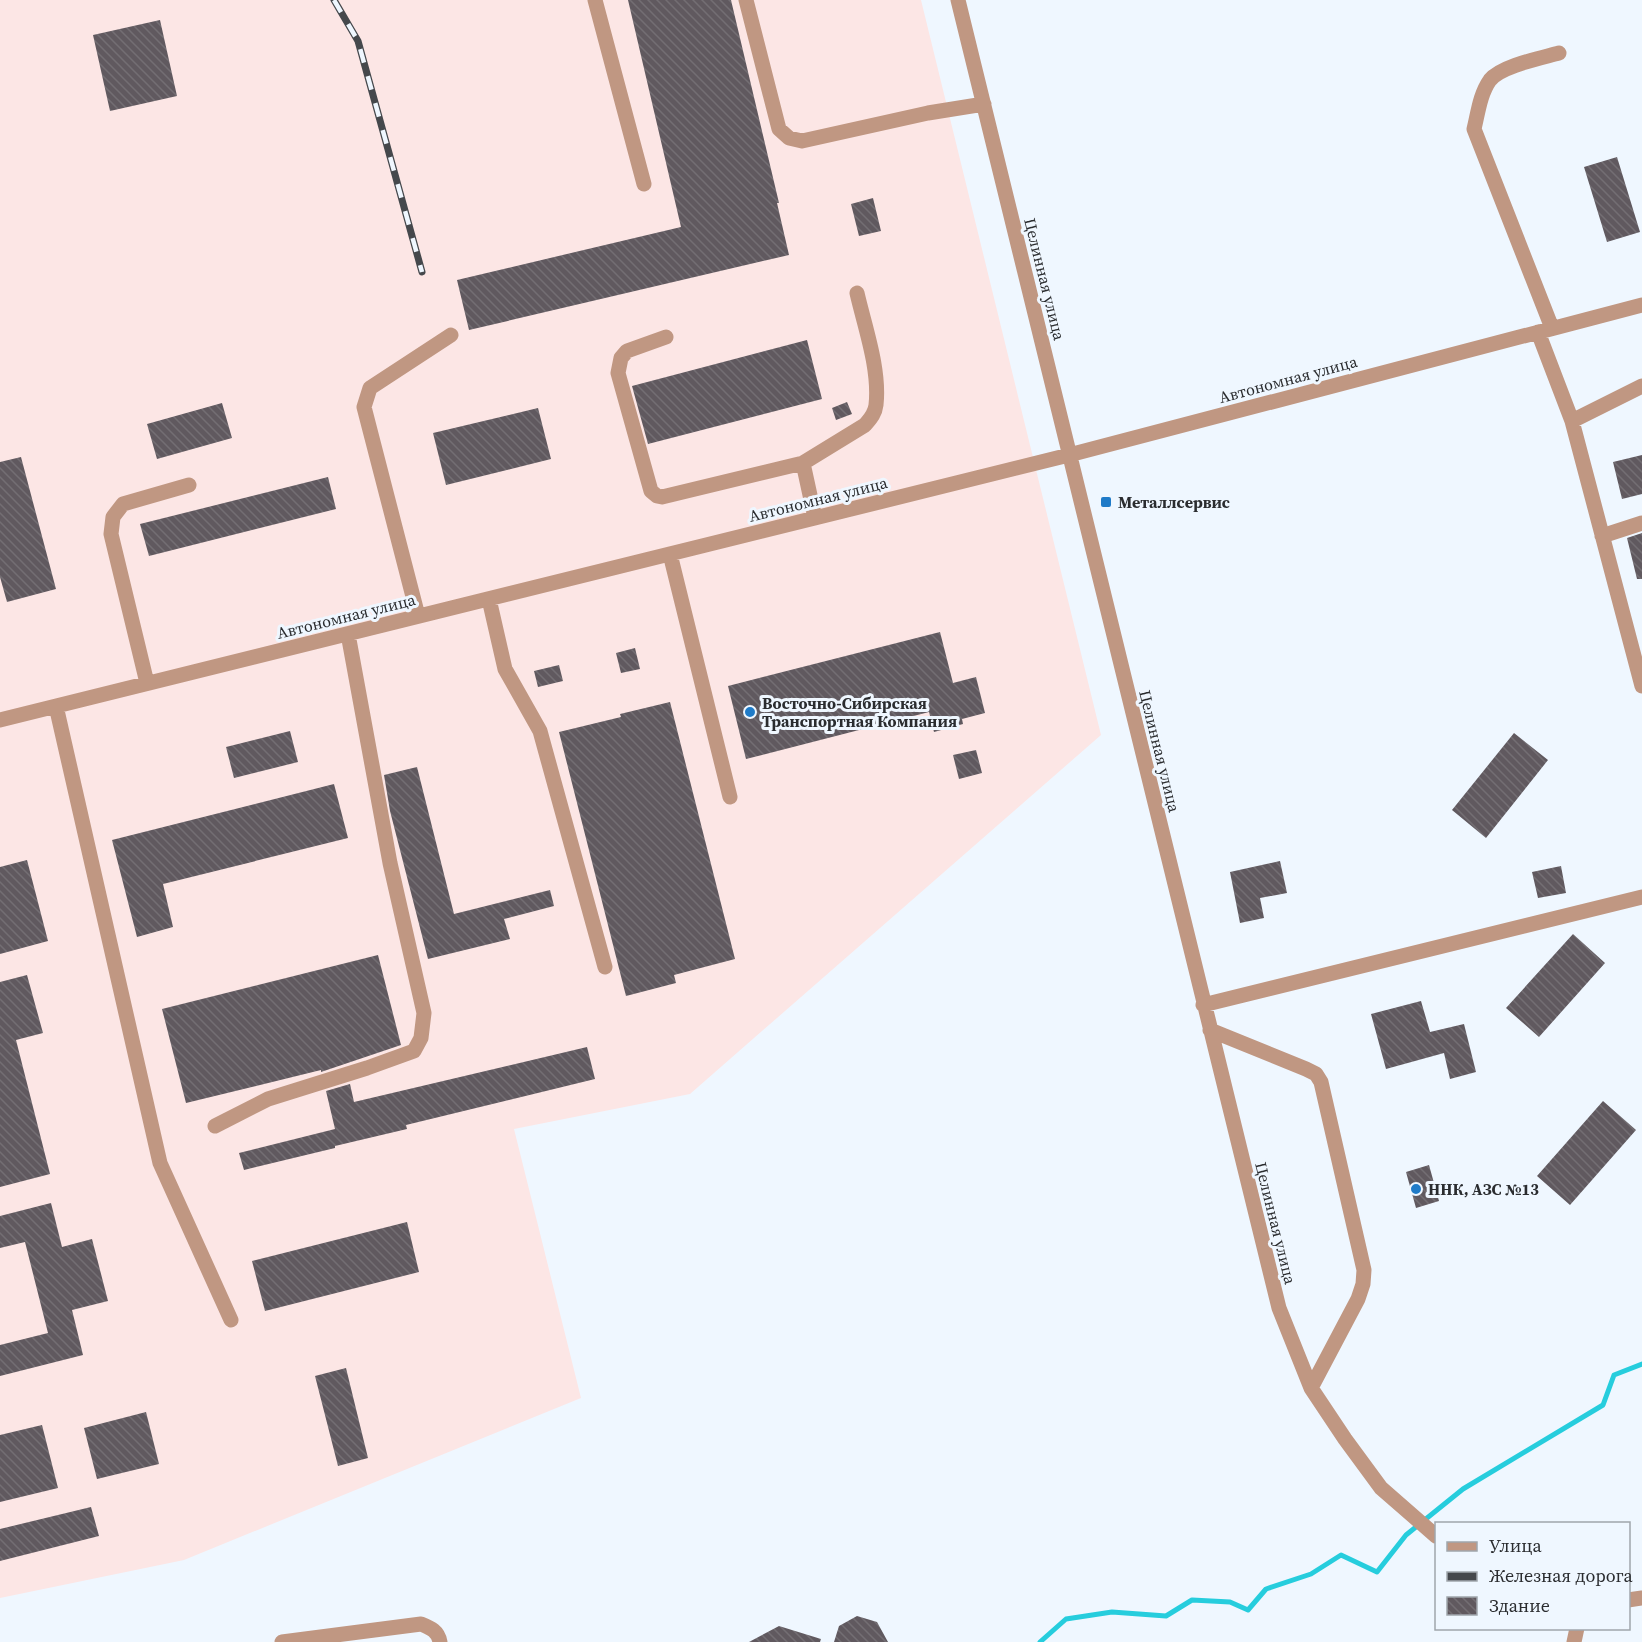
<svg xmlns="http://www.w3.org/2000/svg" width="1642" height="1642" viewBox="0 0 1642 1642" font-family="'Source Serif 4',serif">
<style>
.industrial{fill:#fce6e5}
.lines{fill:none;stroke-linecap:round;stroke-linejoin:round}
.stream{stroke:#26cddd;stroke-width:5}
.building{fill:url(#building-back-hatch)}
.minor{stroke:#c09782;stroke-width:15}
.rail-casing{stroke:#45484c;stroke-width:7}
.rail{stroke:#eff7ff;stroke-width:4.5;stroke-dasharray:14;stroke-linecap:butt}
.poi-dot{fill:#1f7bc8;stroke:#eff7ff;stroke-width:2}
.labels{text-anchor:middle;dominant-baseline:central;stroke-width:6;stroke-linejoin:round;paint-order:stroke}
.street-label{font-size:16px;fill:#2a2c2f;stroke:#eff7ff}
.poi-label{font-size:16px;font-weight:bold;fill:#2a2c2f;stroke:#eff7ff;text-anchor:start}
</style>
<defs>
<pattern id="building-back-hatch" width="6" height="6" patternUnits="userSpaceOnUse" patternTransform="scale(1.5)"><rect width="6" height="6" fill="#60595f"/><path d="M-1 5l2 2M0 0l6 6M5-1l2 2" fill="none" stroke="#736e73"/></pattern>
</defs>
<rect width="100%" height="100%" fill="#eff7ff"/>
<!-- industrial -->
<path class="industrial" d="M 0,0 L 921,0 L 1101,735 L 690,1094 L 514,1129 L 581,1398 L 184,1560 L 0,1598 Z"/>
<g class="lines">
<!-- stream -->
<path class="stream" d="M 1040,1642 L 1066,1619 L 1112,1612 L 1166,1616 L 1192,1600 L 1230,1602 L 1248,1610 L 1266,1589 L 1311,1574 L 1341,1555 L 1377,1572 L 1406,1535 L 1463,1489 L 1603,1405 L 1614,1375 L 1642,1364"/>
</g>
<!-- building -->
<path class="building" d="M 628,0 L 731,0 L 779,203 L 777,203 L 789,255 L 469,330 L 457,280 L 681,227 Z
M 160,20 L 177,96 L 110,111 L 93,35 Z
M 1617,157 L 1640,232 L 1607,242 L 1584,167 Z
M 873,198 L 881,231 L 859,236 L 851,204 Z
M 807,340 L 822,399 L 648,444 L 632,386 Z
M 847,402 L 852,414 L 836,420 L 832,408 Z
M 222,403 L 232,438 L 157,459 L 147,424 Z
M 538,408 L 551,459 L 446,485 L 433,433 Z
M 1642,455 L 1642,494 L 1622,499 L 1613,462 Z
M 21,457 L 56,589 L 7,602 L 0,577 L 0,462 Z
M 328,477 L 336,509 L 149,556 L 140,524 Z
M 1642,533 L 1642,579 L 1637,579 L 1627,538 Z
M 940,632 L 953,683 L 976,677 L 985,713 L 962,719 L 963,724 L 934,732 L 929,712 L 746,759 L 728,686 Z
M 635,648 L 640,669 L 621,673 L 616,653 Z
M 559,665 L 563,681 L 538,687 L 534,671 Z
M 670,702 L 735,959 L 674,975 L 676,983 L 626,996 L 559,732 L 621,717 L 620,714 Z
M 290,731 L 298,762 L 234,778 L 226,747 Z
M 1514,733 L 1548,760 L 1486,838 L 1452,810 Z
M 976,750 L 982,773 L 959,779 L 953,755 Z
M 417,767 L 454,914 L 550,890 L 554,906 L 504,919 L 510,939 L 428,959 L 390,811 L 384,775 Z
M 334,784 L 348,838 L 163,884 L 173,927 L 137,937 L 112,840 Z
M 27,860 L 48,941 L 0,954 L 0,867 Z
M 1280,861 L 1287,893 L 1260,898 L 1264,918 L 1240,923 L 1230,872 Z
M 1561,866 L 1566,893 L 1538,898 L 1532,872 Z
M 1573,934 L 1605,963 L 1539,1037 L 1506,1008 Z
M 378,955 L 401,1045 L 321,1072 L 321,1070 L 186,1103 L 162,1009 Z
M 27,975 L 43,1033 L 16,1040 L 50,1174 L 0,1187 L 0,982 Z
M 1421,1001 L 1430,1032 L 1464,1024 L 1476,1072 L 1450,1079 L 1444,1053 L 1386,1069 L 1371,1014 Z
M 587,1047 L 595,1079 L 406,1125 L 407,1129 L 335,1146 L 335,1148 L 244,1170 L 239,1153 L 335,1129 L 326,1091 L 350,1084 L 354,1102 Z
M 1603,1101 L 1636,1130 L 1570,1205 L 1537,1176 Z
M 1429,1165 L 1439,1201 L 1416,1208 L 1406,1172 Z
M 51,1203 L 62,1247 L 92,1239 L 108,1301 L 72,1310 L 83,1355 L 0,1376 L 0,1345 L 48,1333 L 25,1242 L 0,1248 L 0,1216 Z
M 407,1222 L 419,1272 L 265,1311 L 252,1261 Z
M 346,1368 L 368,1458 L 338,1466 L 315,1376 Z
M 146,1412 L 159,1464 L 97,1479 L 84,1428 Z
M 42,1425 L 58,1488 L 0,1502 L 0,1435 Z
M 91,1507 L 99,1536 L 0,1561 L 0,1529 Z
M 857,1616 L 877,1622 L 888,1642 L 834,1642 L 839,1626 Z
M 779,1626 L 821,1639 L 820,1642 L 749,1642 Z"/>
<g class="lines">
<!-- minor -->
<path class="minor" d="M 595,0 L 644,184
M 746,0 L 779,129 L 789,138 L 802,141 L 928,113 L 984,104
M 958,0 L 1279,1308 L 1311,1388 L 1345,1439 L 1381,1488 L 1436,1536
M 1552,328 L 1474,129 C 1478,113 1480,94 1490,80 C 1501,66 1541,58 1559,53
M 1538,332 L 1572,421 L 1642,686
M 666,337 L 627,351 L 621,358 L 618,373 L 651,491 L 657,496 L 662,497 L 803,463
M 1572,421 L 1642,386
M 815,518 L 803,463 L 865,425 C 870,419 875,414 876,405 C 880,369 865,328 857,293
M 1602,536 L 1642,523
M 670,554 L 730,797
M 489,599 L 505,669 L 540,731 L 605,967
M 418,616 L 364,407 L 370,388 L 451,335
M 147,683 L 111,534 L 113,517 L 123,504 L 189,485
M 56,706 L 160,1163 L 231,1320
M 0,720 L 1069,455 L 1642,305
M 1203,1005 L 1642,897
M 1210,1030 L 1306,1069 L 1316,1074 L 1321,1082 L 1364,1270 L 1363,1284 L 1358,1299 L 1311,1388
M 215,1126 L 268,1099 L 367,1068 L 414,1051 L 421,1038 L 424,1013 L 390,863 L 348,634
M 1628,1600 L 1642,1598
M 282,1642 L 421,1624 C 431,1628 438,1631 440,1642
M 1574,1642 L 1577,1628"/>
<defs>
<path id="rail" d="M 334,0 L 358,41 L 422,272"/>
</defs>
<!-- rail casing -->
<use href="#rail" class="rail-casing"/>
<!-- rail -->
<use href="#rail" class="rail"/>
</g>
<!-- markers -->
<g class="poi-dot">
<rect x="1100" y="496" width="12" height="12" rx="3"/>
<circle cx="750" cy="712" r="6"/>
<circle cx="1416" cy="1189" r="6"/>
</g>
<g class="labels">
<!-- street labels -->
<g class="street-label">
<text transform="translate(1045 279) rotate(76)">Целинная улица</text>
<text transform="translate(1288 379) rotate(-15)">Автономная улица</text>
<text transform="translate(818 499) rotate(-14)">Автономная улица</text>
<text transform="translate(346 616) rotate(-14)">Автономная улица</text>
<text transform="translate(1160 751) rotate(76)">Целинная улица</text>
<text transform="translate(1276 1223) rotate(76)">Целинная улица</text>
</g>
<!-- poi labels -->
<g class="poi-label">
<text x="1118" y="502">Металлсервис</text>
<text x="762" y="703">Восточно-Сибирская<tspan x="762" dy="18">Транспортная Компания</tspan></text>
<text x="1428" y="1189">ННК, АЗС №13</text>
</g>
</g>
<!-- legend -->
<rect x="1435" y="1522" width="195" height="108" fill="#eff7ff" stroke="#a0a6ac" stroke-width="1.5"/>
<rect x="1447" y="1542" width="30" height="9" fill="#c09782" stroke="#a0a6ac" stroke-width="1.5"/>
<text x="1489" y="1552" font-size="18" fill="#2a2c2f">Улица</text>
<rect x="1447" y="1572" width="30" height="9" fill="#45484c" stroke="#a0a6ac" stroke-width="1.5"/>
<text x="1489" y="1582" font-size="18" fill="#2a2c2f">Железная дорога</text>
<rect x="1447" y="1597" width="30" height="18" fill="url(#building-back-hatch)" stroke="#a0a6ac" stroke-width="1.5"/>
<text x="1489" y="1612" font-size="18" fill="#2a2c2f">Здание</text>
</svg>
